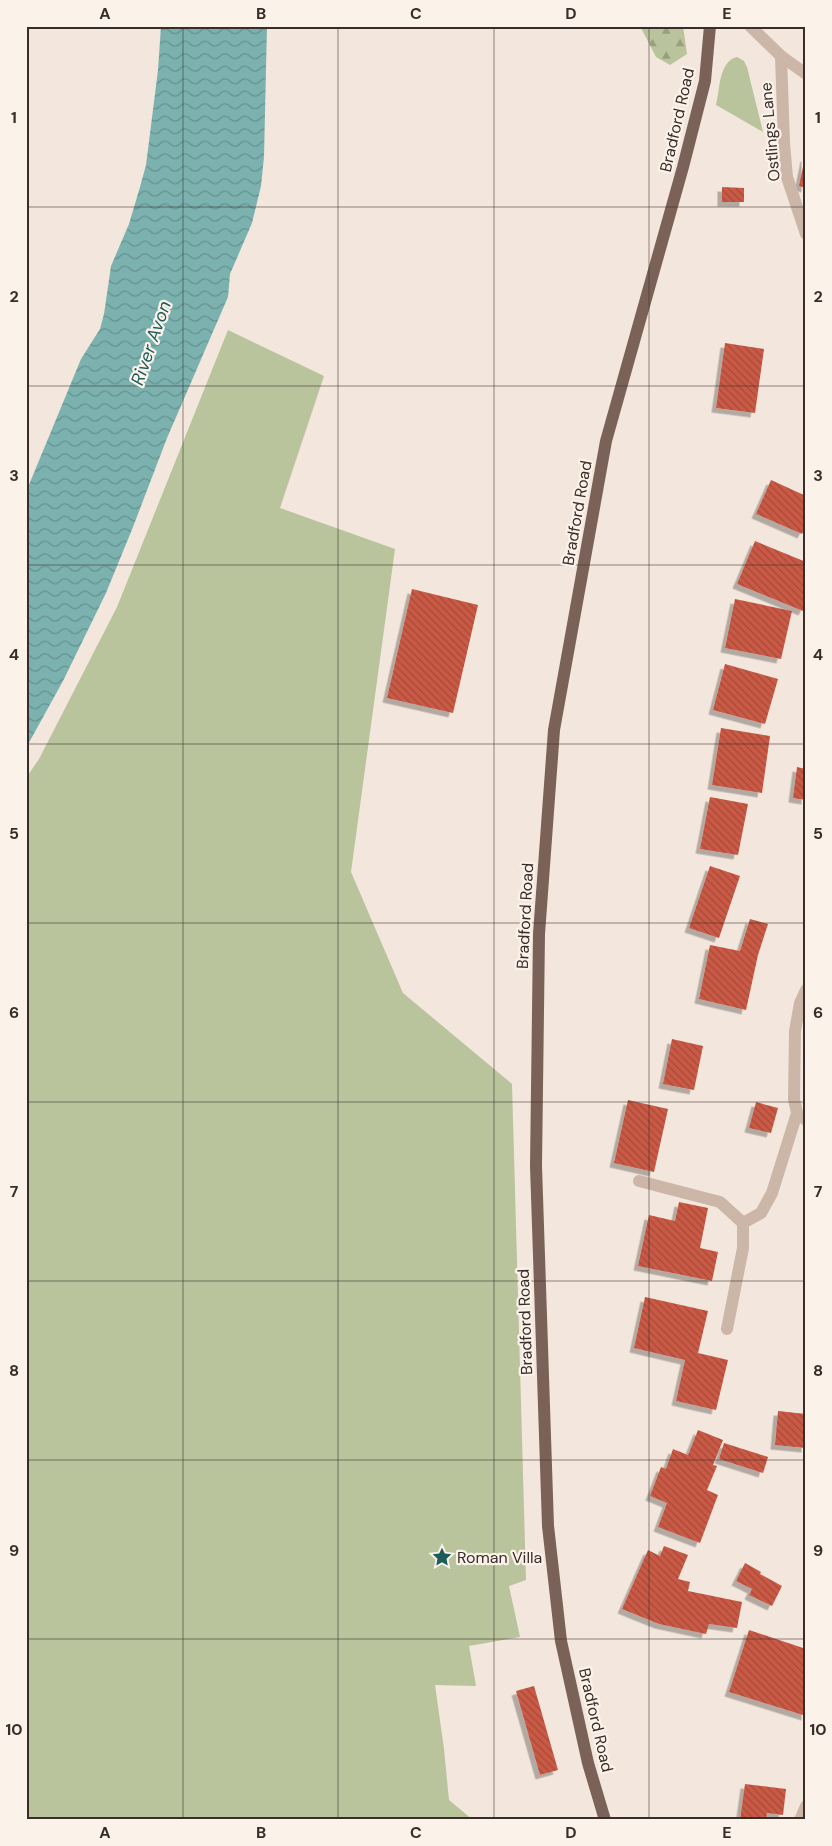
<svg xmlns="http://www.w3.org/2000/svg" width="832" height="1846" viewBox="0 0 832 1846" font-family="'DM Sans',sans-serif">
<style>
.grass{fill:#b9c39c}
.forest{fill:url(#forest-firs)}
.water{fill:url(#water-waves)}
.building{fill:url(#building-back-hatch);filter:url(#shadow)}
.lines{fill:none;stroke-linecap:round;stroke-linejoin:round}
.service{stroke:#ccb6a8;stroke-width:12}
.minor{stroke:#ccb6a8;stroke-width:12}
.tertiary{stroke:#ccb6a8;stroke-width:12}
.primary{stroke:#7b6259;stroke-width:12}
.grid{fill:none;stroke:#392c29;stroke-width:1;stroke-opacity:0.55}
.labels{text-anchor:middle;dominant-baseline:central;stroke-width:4.5;stroke-linejoin:round;paint-order:stroke}
.street-label{font-size:16px;fill:#392c29;stroke:#fbf2ea}
.poi-label{font-size:16px;fill:#392c29;stroke:#fbf2ea;text-anchor:start}
.water-label{font-size:18px;font-style:italic;fill:#1c5c5b;stroke:#fbf2ea}
.neatline{fill:none;stroke:#392c29;stroke-width:2}
.grid-label{font-size:16px;text-anchor:middle;font-weight:bold;fill:#392c29}
</style>
<defs>
<pattern id="forest-firs" width="22" height="20" patternUnits="userSpaceOnUse" patternTransform="scale(1.25)"><rect width="22" height="20" fill="#b9c39c"/><path d="M5 1l3.5 6h-7zM16 11l3.5 6h-7z" fill="#979f7f"/></pattern>
<pattern id="water-waves" width="16" height="10" patternUnits="userSpaceOnUse" patternTransform="scale(1.25)"><rect width="16" height="10" fill="#7bb2af"/><path d="M0 5q4-4 8 0t8 0" fill="none" stroke="#66918e"/></pattern>
<pattern id="building-back-hatch" width="6" height="6" patternUnits="userSpaceOnUse" patternTransform="scale(1.25)"><rect width="6" height="6" fill="#ca5a45"/><path d="M-1 5l2 2M0 0l6 6M5-1l2 2" fill="none" stroke="#a54b3a"/></pattern>
<filter id="shadow"><feDropShadow dx="-4.5" dy="4.5" stdDeviation="0" flood-color="#0004"/></filter>
</defs>
<rect width="100%" height="100%" fill="#f3e7dd"/>
<!-- grass -->
<path class="grass" d="M 737,57 L 744,61 L 747,67 L 763,132 L 716,105 C 720,89 719,61 737,57 Z
M 228,330 L 324,376 L 280,508 L 395,549 L 351,872 L 403,993 L 512,1084 L 526,1580 L 509,1586 L 520,1637 L 469,1646 L 476,1686 L 435,1685 L 444,1749 L 449,1800 L 473,1820 L 26,1820 L 26,778 L 39,759 L 117,607 Z"/>
<!-- forest -->
<path class="forest" d="M 640,26 L 683,26 L 687,54 L 670,65 L 656,57 Z"/>
<!-- water -->
<path class="water" d="M 161,26 L 267,26 L 264,157 L 261,186 L 252,223 L 230,274 L 228,297 L 167,438 L 133,527 L 106,593 L 63,681 L 26,748 L 26,492 L 81,359 L 100,329 L 104,314 L 111,266 L 129,224 L 140,187 L 146,165 L 158,70 Z"/>
<!-- building -->
<path class="building" d="M 805,157 L 806,157 L 806,188 L 799,186 Z
M 722,187 L 744,188 L 744,202 L 722,202 Z
M 725,343 L 764,349 L 755,413 L 716,408 Z
M 771,480 L 806,496 L 806,526 L 802,534 L 756,514 Z
M 755,541 L 806,562 L 806,605 L 803,611 L 737,584 Z
M 412,589 L 478,605 L 453,713 L 387,698 Z
M 735,599 L 792,611 L 781,659 L 725,648 Z
M 725,664 L 778,679 L 765,724 L 713,710 Z
M 721,728 L 770,736 L 762,793 L 712,785 Z
M 797,767 L 806,769 L 806,800 L 793,798 Z
M 710,797 L 748,804 L 738,855 L 700,849 Z
M 710,866 L 740,876 L 719,938 L 689,928 Z
M 750,919 L 768,924 L 758,955 L 746,1010 L 699,999 L 710,945 L 740,951 Z
M 672,1039 L 703,1046 L 694,1090 L 663,1084 Z
M 628,1100 L 668,1109 L 654,1172 L 614,1163 Z
M 756,1102 L 778,1108 L 771,1133 L 749,1128 Z
M 679,1202 L 708,1208 L 700,1248 L 718,1252 L 712,1281 L 638,1266 L 649,1215 L 675,1221 Z
M 645,1297 L 708,1311 L 698,1353 L 728,1360 L 716,1410 L 676,1401 L 685,1360 L 634,1348 Z
M 778,1411 L 806,1414 L 806,1448 L 775,1445 Z
M 698,1430 L 723,1440 L 713,1465 L 717,1466 L 707,1490 L 718,1495 L 700,1543 L 658,1527 L 667,1503 L 650,1496 L 661,1467 L 666,1469 L 673,1449 L 688,1455 Z
M 724,1443 L 768,1457 L 763,1473 L 719,1459 Z
M 664,1546 L 688,1555 L 678,1579 L 690,1582 L 688,1591 L 742,1602 L 737,1628 L 709,1624 L 706,1634 L 659,1624 L 622,1609 L 648,1550 L 660,1556 Z
M 745,1563 L 761,1572 L 760,1574 L 782,1586 L 772,1606 L 749,1595 L 752,1589 L 736,1581 Z
M 749,1630 L 806,1649 L 806,1716 L 729,1692 Z
M 534,1686 L 558,1770 L 540,1775 L 516,1691 Z
M 745,1784 L 786,1789 L 783,1815 L 767,1813 L 766,1820 L 740,1820 Z"/>
<g class="lines">
<!-- service -->
<path class="service" d="M 639,1181 L 720,1202 L 743,1223"/>
<!-- minor -->
<path class="minor" d="M 781,56 L 784,143 L 787,177 L 806,234
M 806,990 L 800,1003 L 795,1031 L 794,1099 L 797,1113 L 806,1120
M 727,1329 L 743,1248 L 743,1223 L 761,1213 L 772,1193 L 797,1113
M 800,1820 L 806,1806"/>
<!-- tertiary -->
<path class="tertiary" d="M 750,26 L 781,56 L 806,74"/>
<!-- primary -->
<path class="primary" d="M 605,1820 L 588,1763 L 561,1641 L 548,1526 L 536,1166 L 539,934 L 554,730 L 606,441 L 683,167 L 705,81 L 710,26"/>
</g>
<!-- grid -->
<path class="grid" d="M 183,26 L 183,1820M 338,26 L 338,1820M 494,26 L 494,1820M 649,26 L 649,1820M 26,207 L 806,207M 26,386 L 806,386M 26,565 L 806,565M 26,744 L 806,744M 26,923 L 806,923M 26,1102 L 806,1102M 26,1281 L 806,1281M 26,1460 L 806,1460M 26,1639 L 806,1639"/>
<!-- icons -->
<defs>
<symbol id="sight-bare" viewBox="-9 -9 18 18"><path d="M0-6L1.8-2.2L6-1.7L2.9 1.2L3.7 5.4L0 3.3L-3.7 5.4L-2.9 1.2L-6-1.7L-1.8-2.2Z" fill="#1c5c5b" stroke="#fbf2ea" stroke-width="2.5" paint-order="stroke"/></symbol>
</defs>
<g fill-rule="evenodd">
<use href="#sight-bare" x="428" y="1543" width="28" height="28"/>
</g>
<g class="labels">
<!-- street labels -->
<g class="street-label">
<text transform="translate(677 120) rotate(-77)">Bradford Road</text>
<text transform="translate(770 132) rotate(-95)">Ostlings Lane</text>
<text transform="translate(577 513) rotate(-80)">Bradford Road</text>
<text transform="translate(525 916) rotate(-87)">Bradford Road</text>
<text transform="translate(525 1322) rotate(-92)">Bradford Road</text>
<text transform="translate(596 1720) rotate(77)">Bradford Road</text>
</g>
<!-- poi labels -->
<g class="poi-label">
<text x="457" y="1557">Roman Villa</text>
</g>
<!-- water labels -->
<g class="water-label">
<text transform="translate(151 343) rotate(-71)">River Avon</text>
</g>
</g>
<!-- border -->
<rect width="832" height="1846" fill="none" stroke="#fbf2ea" stroke-width="55"/>
<rect x="28" y="28" width="776" height="1790" class="neatline"/>
<g class="grid-label">
<text x="105" y="19">A</text>
<text x="261" y="19">B</text>
<text x="416" y="19">C</text>
<text x="571" y="19">D</text>
<text x="727" y="19">E</text>
<text x="14" y="123">1</text>
<text x="818" y="123">1</text>
<text x="14" y="302">2</text>
<text x="818" y="302">2</text>
<text x="14" y="481">3</text>
<text x="818" y="481">3</text>
<text x="14" y="660">4</text>
<text x="818" y="660">4</text>
<text x="14" y="839">5</text>
<text x="818" y="839">5</text>
<text x="14" y="1018">6</text>
<text x="818" y="1018">6</text>
<text x="14" y="1197">7</text>
<text x="818" y="1197">7</text>
<text x="14" y="1376">8</text>
<text x="818" y="1376">8</text>
<text x="14" y="1556">9</text>
<text x="818" y="1556">9</text>
<text x="14" y="1735">10</text>
<text x="818" y="1735">10</text>
<text x="105" y="1838">A</text>
<text x="261" y="1838">B</text>
<text x="416" y="1838">C</text>
<text x="571" y="1838">D</text>
<text x="727" y="1838">E</text>
</g>
</svg>
